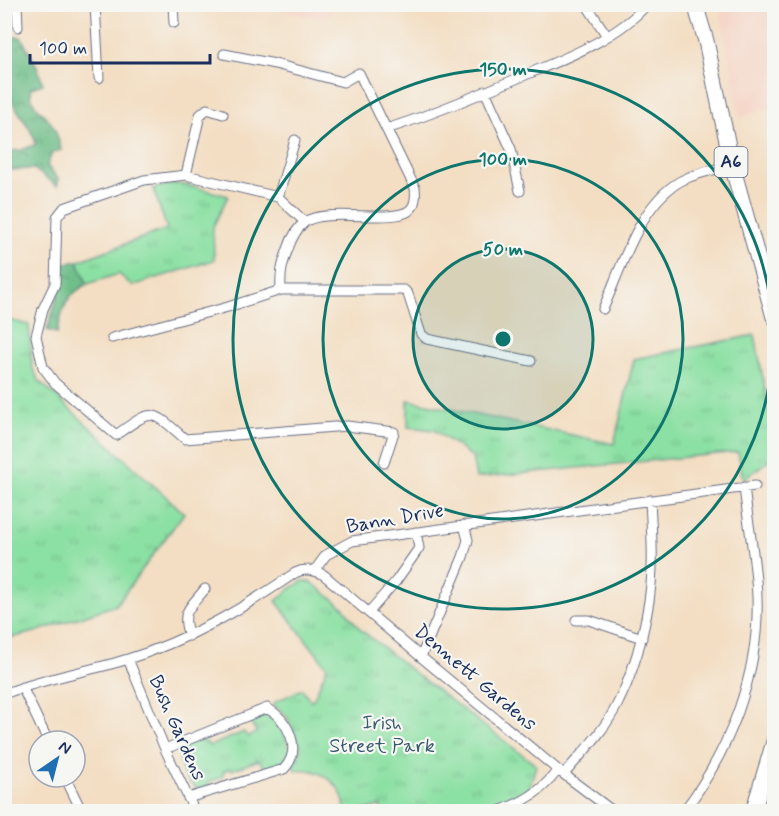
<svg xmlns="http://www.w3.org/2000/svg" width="779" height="816" viewBox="0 0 779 816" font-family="Mynerve,sans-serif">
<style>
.built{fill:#f5d2c2}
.grass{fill:url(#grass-tufts);stroke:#538880;stroke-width:1.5}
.forest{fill:url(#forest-crowns);stroke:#467674;stroke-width:1.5}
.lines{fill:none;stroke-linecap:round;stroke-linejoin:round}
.minor-casing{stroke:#676c81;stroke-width:11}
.trunk-casing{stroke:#676c81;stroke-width:17}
.minor{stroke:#fff;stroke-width:9}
.trunk{stroke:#fff;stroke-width:15}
.ring{fill:none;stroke:#0f766e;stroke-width:3}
.labels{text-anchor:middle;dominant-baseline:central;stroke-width:4.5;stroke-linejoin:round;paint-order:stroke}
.shield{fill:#f6f6f2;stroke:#5d6b8a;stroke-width:1.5}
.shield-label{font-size:18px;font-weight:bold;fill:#1b2f5e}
.street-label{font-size:20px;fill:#1b2f5e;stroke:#f6f6f2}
.park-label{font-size:20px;fill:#375b6f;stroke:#f6f6f2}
.centre{fill:#0f766e;stroke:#f6f6f2;stroke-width:3}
.ring-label{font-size:18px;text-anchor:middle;font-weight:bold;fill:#0f766e;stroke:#f6f6f2;stroke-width:4.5;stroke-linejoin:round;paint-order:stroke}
</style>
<defs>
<pattern id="grass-tufts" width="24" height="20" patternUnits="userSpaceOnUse" patternTransform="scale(1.5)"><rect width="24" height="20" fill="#8be0a3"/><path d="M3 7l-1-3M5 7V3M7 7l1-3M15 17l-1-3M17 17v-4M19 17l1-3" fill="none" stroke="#77c08f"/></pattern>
<pattern id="forest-crowns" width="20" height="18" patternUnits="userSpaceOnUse" patternTransform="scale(1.5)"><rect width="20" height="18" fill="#70be89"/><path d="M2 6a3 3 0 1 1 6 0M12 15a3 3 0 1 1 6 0" fill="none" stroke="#5b9b73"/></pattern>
</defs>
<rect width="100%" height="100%" fill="#f6f6f2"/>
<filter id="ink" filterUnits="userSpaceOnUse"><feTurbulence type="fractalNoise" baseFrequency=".0167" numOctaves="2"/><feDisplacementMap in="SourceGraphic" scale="12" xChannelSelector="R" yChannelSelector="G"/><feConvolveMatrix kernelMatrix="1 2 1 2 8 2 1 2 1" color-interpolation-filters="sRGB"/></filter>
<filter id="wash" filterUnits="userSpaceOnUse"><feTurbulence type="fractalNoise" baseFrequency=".008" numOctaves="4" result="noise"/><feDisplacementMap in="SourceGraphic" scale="24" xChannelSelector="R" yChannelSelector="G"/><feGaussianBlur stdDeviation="1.35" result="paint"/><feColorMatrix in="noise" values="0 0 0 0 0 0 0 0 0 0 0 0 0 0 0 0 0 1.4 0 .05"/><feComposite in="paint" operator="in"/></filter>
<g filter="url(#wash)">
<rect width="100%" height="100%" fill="#f3dec3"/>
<!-- built -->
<path class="built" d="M 251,5 L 339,5 L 325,19 Z
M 719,5 L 774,5 L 774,106 L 740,118 Z"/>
<!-- grass -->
<path class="grass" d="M 174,184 L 188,185 L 228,196 L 213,227 L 214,260 L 132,286 L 119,274 L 87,284 L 78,261 L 167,229 L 153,188 Z
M 5,319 L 29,325 L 32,367 L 39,381 L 184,513 L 116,605 L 35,632 L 5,639 Z
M 755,335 L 774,438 L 774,457 L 743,480 L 738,452 L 476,478 L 472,457 L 434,430 L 408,427 L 408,400 L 614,444 L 634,359 Z
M 303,581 L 311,582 L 343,607 L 360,629 L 416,674 L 536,765 L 529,790 L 465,811 L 382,811 L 380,806 L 360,811 L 345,811 C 344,785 322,767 296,770 L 293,766 L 301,748 L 287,716 L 274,705 L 275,702 L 302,689 L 311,701 L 314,698 L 327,667 L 276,601 L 291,588 Z
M 260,715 C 279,715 285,736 290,752 L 278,766 L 265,768 L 259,760 L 232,770 L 230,768 L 224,771 L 222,777 L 208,783 L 208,786 L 204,790 C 191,789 181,773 180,760 C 179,756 182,749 184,745 L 203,739 L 210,746 L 244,732 L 248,737 L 257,732 L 248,720 Z"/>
<!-- forest -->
<path class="forest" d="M 5,37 L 21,37 L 38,68 L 43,84 L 31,88 C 30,109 42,108 51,123 C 57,131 59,141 61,150 L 52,153 L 47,166 L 59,180 L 57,186 L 34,169 L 5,170 L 5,152 L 22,150 L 36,144 C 31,122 9,108 8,85 C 8,79 10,72 11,66 L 5,58 Z
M 78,261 L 87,284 C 64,297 63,309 57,333 L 47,330 L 61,284 L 61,264 Z"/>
</g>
<g filter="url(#ink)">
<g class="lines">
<defs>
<path id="minor" d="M 17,4 L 18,27
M 95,4 L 99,78
M 173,4 L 174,23
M 586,4 L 607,36
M 224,54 L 275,64 L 343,82 L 359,73 L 415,188 C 416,196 416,204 410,210 C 394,224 325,207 305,222 C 297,228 291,240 288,249 C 282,265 280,273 281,290
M 485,91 L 511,149 L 520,191
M 386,129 C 429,116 470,98 511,81 C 555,62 616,41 647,4
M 186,175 L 200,115 L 207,109 L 223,114
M 278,197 L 295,140
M 305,222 L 278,197 L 186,175 L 144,180 L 64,208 L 57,217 L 55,284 L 43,309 L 36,336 L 43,367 L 55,383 L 116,435 C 154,408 151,409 185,439 L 347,426 L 394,432 L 384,463
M 603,309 C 622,267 641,197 687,178 C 701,172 718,169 732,165
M 112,338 L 228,307 L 281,290 L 404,290 L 408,294 L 421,334 L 427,339 L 531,361
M 315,570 L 326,555 L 352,541 L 755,486
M 369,612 L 396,581 L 419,548 L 416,532
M 576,620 L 589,620 L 642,638
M 189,636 C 180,611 190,608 205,589
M 421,657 L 463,557 L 468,540 L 464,525
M 128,659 L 165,749 L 195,812
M 22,687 L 48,741
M 4,694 C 44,678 87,672 128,659 C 189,640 242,609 295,573 C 306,568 314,570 324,575 L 421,657 L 558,770 L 614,812
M 165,749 L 267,708 C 288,720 303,749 284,769 L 188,798
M 564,774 C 584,751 606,729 619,701 C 637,665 651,609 652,568 C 653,546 651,522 650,500
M 65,777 L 82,812
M 496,812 C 523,803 541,792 558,770
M 683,812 C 729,753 760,673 757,597 C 756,561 748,524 744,487"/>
<path id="trunk" d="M 695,4 L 706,41 L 732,165 L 774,317
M 753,812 L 774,742"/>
</defs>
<!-- minor casing -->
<use href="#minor" class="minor-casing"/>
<!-- trunk casing -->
<use href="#trunk" class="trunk-casing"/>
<!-- minor -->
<use href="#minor" class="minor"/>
<!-- trunk -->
<use href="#trunk" class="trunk"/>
</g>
</g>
<!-- distance rings -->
<circle cx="503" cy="339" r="90" fill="#0f766e" fill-opacity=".12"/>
<g class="ring">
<circle cx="503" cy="339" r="90"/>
<circle cx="503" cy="339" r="180"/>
<circle cx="503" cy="339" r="270"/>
</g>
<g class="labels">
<!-- shield labels -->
<rect class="shield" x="714.5" y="147" width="33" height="30" rx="4.5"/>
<g class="shield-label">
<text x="731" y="162">A6</text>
</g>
<!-- street labels -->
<g class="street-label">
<text transform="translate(395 519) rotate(-10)">Bann Drive</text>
<text transform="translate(475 678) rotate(40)">Dennett Gardens</text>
<text transform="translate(177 728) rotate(66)">Bush Gardens</text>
</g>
<!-- park labels -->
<g class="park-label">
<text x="382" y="723">Irish<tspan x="382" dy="23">Street Park</tspan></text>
</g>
</g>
<circle cx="503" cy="339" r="9" class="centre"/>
<g class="ring-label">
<text x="503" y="75">150 m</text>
<text x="503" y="165">100 m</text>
<text x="503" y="255">50 m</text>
</g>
<!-- margin -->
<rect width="779" height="816" fill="none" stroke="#f6f6f2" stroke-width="24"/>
<!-- north arrow -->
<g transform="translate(57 759) rotate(35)"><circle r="28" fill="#f6f6f2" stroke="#9ea6b7" stroke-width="1.5"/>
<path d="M0-4.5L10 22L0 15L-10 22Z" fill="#1f6fb2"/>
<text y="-9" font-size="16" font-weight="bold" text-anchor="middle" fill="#1b2f5e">N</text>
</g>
<!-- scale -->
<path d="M30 54v9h180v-9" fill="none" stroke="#1b2f5e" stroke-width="3"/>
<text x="39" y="54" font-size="18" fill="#1b2f5e" stroke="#f6f6f2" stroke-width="4.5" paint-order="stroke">100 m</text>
</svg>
